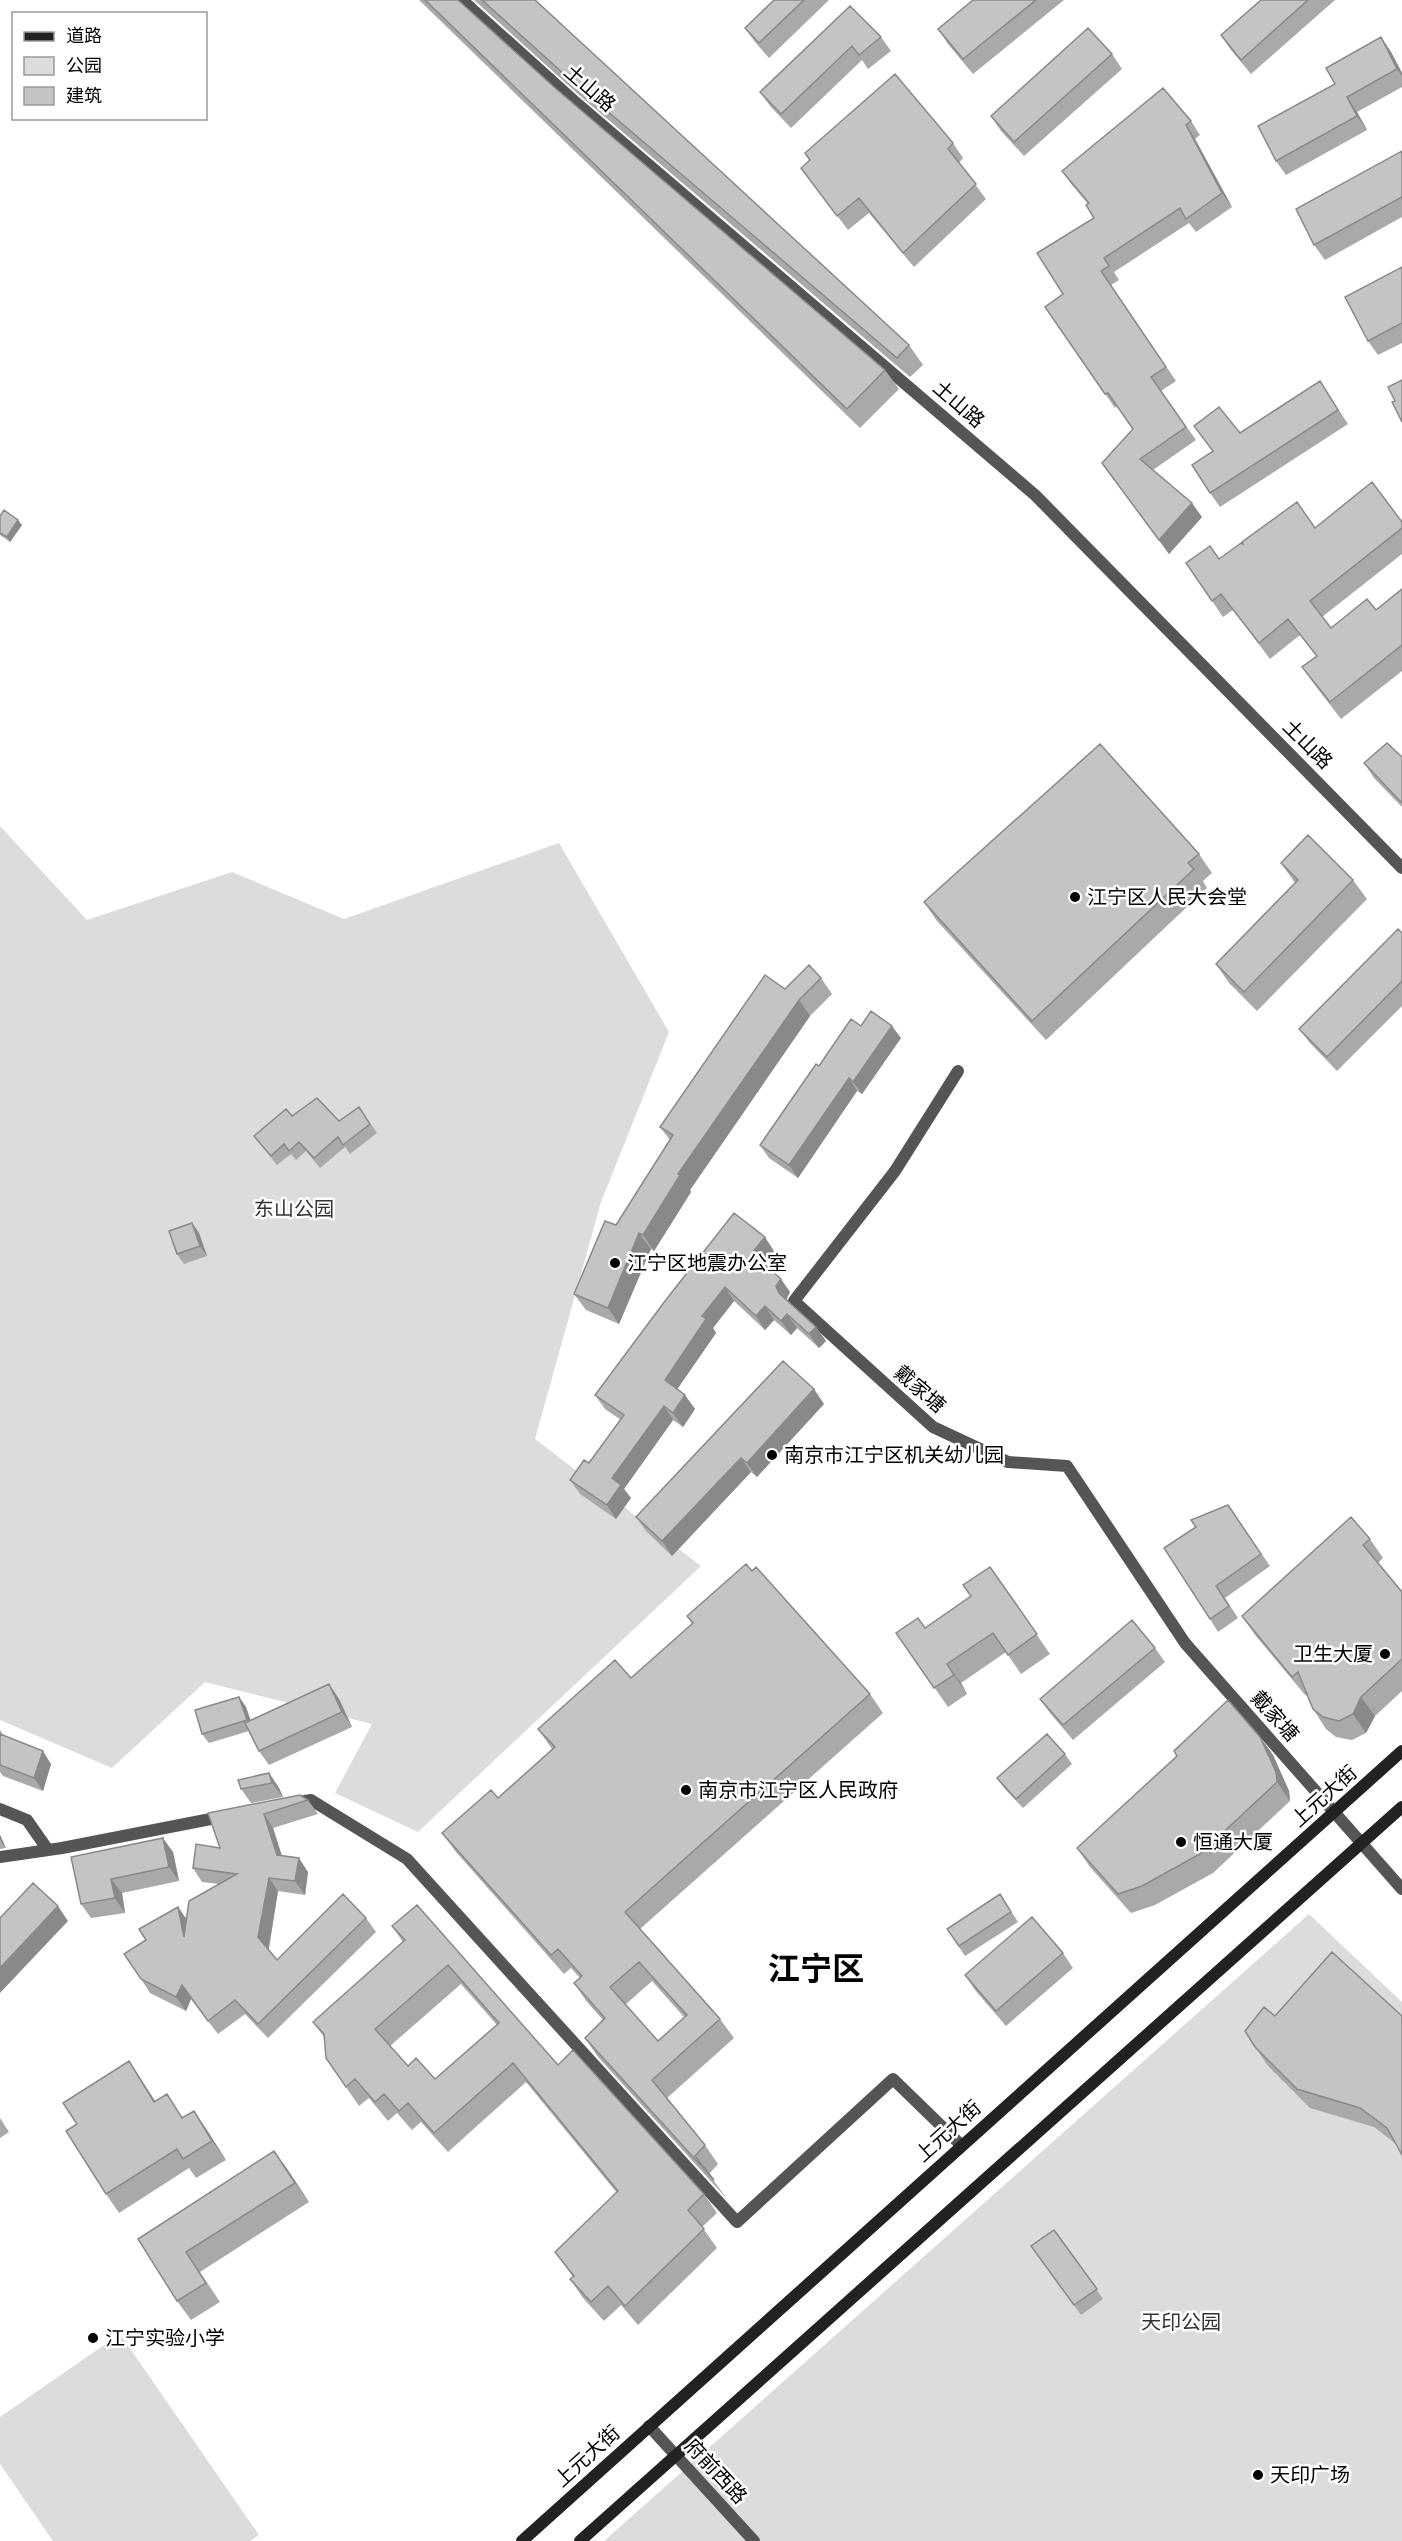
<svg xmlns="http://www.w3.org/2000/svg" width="1402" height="2541" viewBox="0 0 1402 2541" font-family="'Work Sans','Noto Sans SC',sans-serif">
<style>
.green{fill:#dcdcdc}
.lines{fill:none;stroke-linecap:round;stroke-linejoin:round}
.minor{stroke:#555;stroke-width:12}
.tertiary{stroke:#555;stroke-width:12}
.secondary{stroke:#222;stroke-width:12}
.wall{fill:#a9a9a9;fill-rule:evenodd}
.shaded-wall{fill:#898989}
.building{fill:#c4c4c4;stroke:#898989;stroke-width:1.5;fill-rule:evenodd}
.poi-dot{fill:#000;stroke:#fff;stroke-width:2}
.labels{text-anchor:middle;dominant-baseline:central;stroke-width:5;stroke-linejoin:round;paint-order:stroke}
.street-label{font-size:20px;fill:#000;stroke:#fff}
.poi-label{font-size:20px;fill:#000;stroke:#fff;text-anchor:start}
.park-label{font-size:20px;fill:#333;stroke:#fff}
.town-label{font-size:32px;font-weight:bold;fill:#000;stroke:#fff}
</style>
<rect width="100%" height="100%" fill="#fff"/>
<!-- green -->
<path class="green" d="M 0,826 L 87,920 L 232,872 L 344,919 L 559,843 L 669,1032 L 601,1202 L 535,1439 L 701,1566 L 418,1832 L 335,1793 L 372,1724 L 205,1682 L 112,1768 L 0,1720 Z
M 1309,1914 L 1402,2002 L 1402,2541 L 604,2541 Z
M 120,2334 L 259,2535 L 250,2541 L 53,2541 L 0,2464 L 0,2417 Z"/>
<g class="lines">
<!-- minor -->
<path class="minor" d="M 958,1071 L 895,1171 L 794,1301 L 933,1427 L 1008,1462 L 1067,1466 L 1185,1643 L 1402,1889
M 293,1803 L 311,1800 L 407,1859 L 737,2222 L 893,2079 L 961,2145
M 0,1809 L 27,1820 L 48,1850
M 0,1857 L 62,1848 L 226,1816
M 649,2426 L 754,2541"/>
<!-- tertiary -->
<path class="tertiary" d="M 462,0 L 573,100 L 1035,495 L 1402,868"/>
<!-- secondary -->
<path class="secondary" d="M 522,2541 L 1402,1751
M 580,2541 L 1402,1807"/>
</g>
<!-- wall -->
<path class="wall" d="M 419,0 L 458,0 L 554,87 L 885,370 L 899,389 L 860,428 Z
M 474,0 L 535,0 L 909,345 L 923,365 L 910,377 L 578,94 Z
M 774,0 L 829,0 L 769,58 L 755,42 L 745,28 Z
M 973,0 L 1064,0 L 973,74 L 948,44 L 938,29 Z
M 1261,0 L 1335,0 L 1251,74 L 1231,50 L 1221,35 Z
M 850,6 L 881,37 L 891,51 L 868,69 L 862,60 L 791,128 L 770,106 L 760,92 Z
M 1381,37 L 1391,52 L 1402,73 L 1402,87 L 1357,112 L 1367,130 L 1286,175 L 1276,161 L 1335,84 Z
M 1112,54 L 1122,69 L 1024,156 L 1001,131 L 991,116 Z
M 1191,121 L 1200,135 L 1195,139 L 1232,207 L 1196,232 L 1189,223 L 1114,272 L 1119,280 L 1111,285 L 1176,381 L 1161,391 L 1196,440 L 1153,470 L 1202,517 L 1169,554 L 1112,477 L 1133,429 L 1117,406 L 1115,408 L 1045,307 L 1063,294 L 1094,218 L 1088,204 L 1072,185 L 1062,171 Z
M 953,143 L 963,158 L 959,163 L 986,199 L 914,267 L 869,213 L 848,230 L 801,168 L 810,161 L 805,153 Z
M 1402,151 L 1402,217 L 1325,260 L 1314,245 Z
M 1402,267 L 1402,343 L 1378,355 L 1368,341 Z
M 1320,381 L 1348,424 L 1220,507 L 1210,493 L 1213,451 L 1194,426 L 1240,433 Z
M 0,516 L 22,525 L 10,542 L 0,535 Z
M 1402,522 L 1402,554 L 1322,617 L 1331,628 L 1376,610 L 1402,589 L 1402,671 L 1341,719 L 1314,684 L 1302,667 L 1316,656 L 1300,635 L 1270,659 L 1233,610 L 1223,617 L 1186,563 L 1219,559 L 1315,528 Z
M 1402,757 L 1402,807 L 1374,778 L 1364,763 Z
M 1199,854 L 1212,873 L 1203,881 L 1207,888 L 1046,1040 L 937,921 L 924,902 Z
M 1281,863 L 1353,880 L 1367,899 L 1257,1011 L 1229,983 L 1216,964 L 1295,883 Z
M 1402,933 L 1402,1006 L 1337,1071 L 1310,1043 L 1299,1029 Z
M 821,978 L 832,994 L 810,1016 L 690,1190 L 691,1192 L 654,1251 L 651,1249 L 619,1324 L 586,1310 L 574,1294 L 616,1225 L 670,1140 L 660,1127 L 785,989 Z
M 861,1026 L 901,1038 L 862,1094 L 857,1091 L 798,1178 L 769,1158 L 760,1145 Z
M 359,1107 L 377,1133 L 350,1154 L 345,1147 L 320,1168 L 306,1151 L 296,1160 L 291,1154 L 277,1165 L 254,1136 L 292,1116 L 339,1121 Z
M 192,1223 L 199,1233 L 207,1256 L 184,1264 L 177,1254 Z
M 774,1251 L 764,1264 L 790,1292 L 786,1300 L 816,1327 L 826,1341 L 819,1348 L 797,1328 L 791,1335 L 774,1320 L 765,1330 L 734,1301 L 713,1328 L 716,1333 L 677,1389 L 695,1409 L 683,1427 L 673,1420 L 624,1489 L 631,1498 L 616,1519 L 580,1494 L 570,1480 L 589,1463 L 621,1420 L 605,1409 L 595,1395 L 665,1301 Z
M 824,1404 L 757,1477 L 751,1472 L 672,1556 L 646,1531 L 636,1517 Z
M 1228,1505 L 1270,1566 L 1225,1598 L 1238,1618 L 1218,1632 L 1210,1619 Z
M 1370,1539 L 1383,1558 L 1378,1563 L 1402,1592 L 1402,1691 L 1375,1716 L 1366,1733 L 1352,1740 L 1336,1737 L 1326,1729 L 1313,1709 L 1307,1695 L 1306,1696 L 1255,1635 L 1242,1616 Z
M 990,1567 L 1050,1654 L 1021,1674 L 1006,1652 L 961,1683 L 967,1694 L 948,1707 L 896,1633 L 925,1628 L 971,1596 Z
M 687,1616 L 870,1694 L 883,1713 L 640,1929 L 720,2019 L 734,2038 L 667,2098 L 705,2145 L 718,2164 L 709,2174 L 727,2199 L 598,2057 L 585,2038 L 603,2020 L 587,2002 L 574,1983 L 580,1978 L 571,1968 L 564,1974 L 456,1852 L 442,1833 L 498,1798 L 552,1749 L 538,1729 L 631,1678 L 692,1624 ZM 652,1981 L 684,2017 L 658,2041 L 625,2005 Z
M 1155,1648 L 1165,1662 L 1073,1740 L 1050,1713 L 1040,1699 Z
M 329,1684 L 339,1699 L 352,1727 L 269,1765 L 259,1751 L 249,1731 L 209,1743 L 202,1734 L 239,1697 L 246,1707 L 250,1720 Z
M 0,1730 L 4,1736 L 51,1764 L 43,1791 L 3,1776 L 0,1772 Z
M 1260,1737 L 1273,1755 L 1289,1791 L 1290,1801 L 1213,1873 L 1155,1905 L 1131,1913 L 1090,1867 L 1077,1848 Z
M 1065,1754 L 1072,1764 L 1023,1808 L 1004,1788 L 997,1778 Z
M 269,1773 L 279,1788 L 283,1797 L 251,1803 L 241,1789 Z
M 308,1800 L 318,1814 L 273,1828 L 282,1856 L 308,1872 L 305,1895 L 278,1891 L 269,1949 L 277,1960 L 366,1918 L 376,1932 L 268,2038 L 245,2014 L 218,2034 L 191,1999 L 186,2011 L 150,1993 L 141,1979 L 146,1940 L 178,1907 L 186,1919 L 219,1884 L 202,1882 L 193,1868 L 220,1848 L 208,1813 Z
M 0,1835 L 6,1848 L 0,1849 Z
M 173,1852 L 179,1881 L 122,1893 L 125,1913 L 91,1918 L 81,1904 L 71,1857 Z
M 1000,1894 L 1018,1922 L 965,1956 L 947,1929 Z
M 417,1905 L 558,2065 L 704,2194 L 717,2213 L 702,2227 L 717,2248 L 638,2325 L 621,2305 L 604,2321 L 583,2298 L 570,2279 L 573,2277 L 555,2252 L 617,2193 L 526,2082 L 448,2152 L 421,2122 L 412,2130 L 397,2113 L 388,2121 L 369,2098 L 359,2106 L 326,2058 L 324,2037 L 313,2022 L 403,1942 L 392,1926 ZM 461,1984 L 497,2025 L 435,2079 L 408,2066 L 390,2046 Z
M 1332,1952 L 1396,2144 L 1374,2127 L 1310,2108 L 1268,2066 L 1255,2047 L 1275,2016 Z
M 1063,1953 L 1073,1968 L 1006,2026 L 975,1990 L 965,1975 Z
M 129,2061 L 155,2101 L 183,2117 L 194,2111 L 226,2160 L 196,2178 L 189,2168 L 119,2213 L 106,2194 L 77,2124 Z
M 0,2118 L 9,2132 L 0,2138 Z
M 274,2151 L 309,2202 L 200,2272 L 220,2302 L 191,2320 L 177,2301 L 138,2239 Z
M 1054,2230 L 1103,2299 L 1081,2315 L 1031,2246 Z"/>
<!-- shaded-wall -->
<path class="shaded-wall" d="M 1381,37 L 1391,52 L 1402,73 L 1402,76 L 1397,69 Z
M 1347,97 L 1357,112 L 1367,130 L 1357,116 Z
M 1186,125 L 1195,139 L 1232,207 L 1222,193 Z
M 1192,503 L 1202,517 L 1169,554 L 1159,540 Z
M 18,520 L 22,525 L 10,542 L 7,537 Z
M 799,1000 L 810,1016 L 690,1190 L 691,1192 L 654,1251 L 643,1235 L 678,1174 Z
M 892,1026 L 901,1038 L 862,1094 L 853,1082 Z
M 849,1078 L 857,1091 L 798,1178 L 789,1165 Z
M 192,1223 L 199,1233 L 207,1256 L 200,1246 Z
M 639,1233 L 651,1249 L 619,1324 L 608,1308 Z
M 765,1237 L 774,1251 L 762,1267 L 752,1253 Z
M 781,1279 L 790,1292 L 786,1300 L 779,1293 L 776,1286 Z
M 725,1287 L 734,1301 L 713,1328 L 716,1333 L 674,1394 L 665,1380 L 702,1316 Z
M 765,1306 L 774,1320 L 765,1330 L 756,1316 Z
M 787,1314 L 797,1328 L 791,1335 L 781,1321 Z
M 816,1327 L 826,1341 L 819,1348 L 809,1334 Z
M 814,1389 L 824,1404 L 757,1477 L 747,1463 Z
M 685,1395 L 695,1409 L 683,1427 L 673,1413 Z
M 664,1406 L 673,1420 L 624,1489 L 631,1498 L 616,1519 L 607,1505 L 612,1478 Z
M 741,1458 L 751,1472 L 672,1556 L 662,1541 Z
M 947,1664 L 961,1683 L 967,1694 L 954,1675 Z
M 329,1684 L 339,1699 L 352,1727 L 342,1712 Z
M 239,1697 L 246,1707 L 254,1730 L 247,1720 Z
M 1361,1697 L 1375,1716 L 1366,1733 L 1353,1714 Z
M 1260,1737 L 1273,1755 L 1289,1791 L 1290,1801 L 1277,1782 Z
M 43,1751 L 51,1764 L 43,1791 L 34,1778 Z
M 269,1773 L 279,1788 L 283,1797 L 272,1783 Z
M 264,1814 L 273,1828 L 286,1869 L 277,1855 Z
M 0,1835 L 6,1848 L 0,1840 Z
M 163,1838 L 173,1852 L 179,1881 L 169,1867 Z
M 299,1858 L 308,1872 L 305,1895 L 295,1881 Z
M 269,1878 L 278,1891 L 268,1951 L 258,1937 Z
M 111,1879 L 122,1893 L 125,1913 L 115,1898 Z
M 58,1906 L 68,1921 L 0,1993 L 0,1968 Z
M 178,1907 L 188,1921 L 184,1937 Z
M 182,1985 L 191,1999 L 186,2011 L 176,1997 Z
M 129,2061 L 168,2121 L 154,2102 Z
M 194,2111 L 207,2130 L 226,2160 L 212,2141 Z
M 274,2151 L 288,2170 L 309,2202 L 295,2183 Z"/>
<!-- building -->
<path class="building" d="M 425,0 L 458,0 L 554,87 L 885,370 L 847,409 Z
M 482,0 L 535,0 L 909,345 L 897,358 L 565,75 Z
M 774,0 L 804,0 L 759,43 L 745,28 Z
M 973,0 L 1036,0 L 963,59 L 938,29 Z
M 1261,0 L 1308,0 L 1241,60 L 1221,35 Z
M 850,6 L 881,37 L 859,55 L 852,46 L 781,114 L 760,92 Z
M 1088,28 L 1112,54 L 1014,142 L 991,116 Z
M 1381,37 L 1397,69 L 1347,97 L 1357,116 L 1276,161 L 1258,126 L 1335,84 L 1326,68 Z
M 895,74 L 953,143 L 948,149 L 976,184 L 903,253 L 859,198 L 837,216 L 801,168 L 810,160 L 805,153 Z
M 1163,88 L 1191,121 L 1186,125 L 1222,193 L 1186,219 L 1180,208 L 1104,258 L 1109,266 L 1101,271 L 1166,367 L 1151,377 L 1186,427 L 1140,459 L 1192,503 L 1159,540 L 1102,463 L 1133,429 L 1108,393 L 1105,394 L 1045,307 L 1063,294 L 1037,253 L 1094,218 L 1086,205 L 1089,203 L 1062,171 Z
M 1402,151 L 1402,197 L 1314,245 L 1296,209 Z
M 1402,267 L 1402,323 L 1368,341 L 1345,297 Z
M 1402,380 L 1402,422 L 1392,402 L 1395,401 L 1388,387 Z
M 1320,381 L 1338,410 L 1210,493 L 1192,465 L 1213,451 L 1194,426 L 1219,407 L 1240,433 Z
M 1372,482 L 1402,522 L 1402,528 L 1310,601 L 1331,628 L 1367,599 L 1376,610 L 1402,589 L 1402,645 L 1330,702 L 1302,667 L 1317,656 L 1288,619 L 1259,643 L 1221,594 L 1212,601 L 1186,563 L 1210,546 L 1219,559 L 1241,543 L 1243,544 L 1242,542 L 1297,502 L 1315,528 Z
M 4,510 L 18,520 L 7,537 L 0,533 L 0,516 Z
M 1387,743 L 1402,757 L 1402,803 L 1364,763 Z
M 1100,744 L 1199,854 L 1188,863 L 1194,869 L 1032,1021 L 924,902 Z
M 1308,835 L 1353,880 L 1244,992 L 1216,964 L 1298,880 L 1281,863 Z
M 1398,929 L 1402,933 L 1402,981 L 1327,1057 L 1299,1029 Z
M 809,965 L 821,978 L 799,1000 L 678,1174 L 680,1175 L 643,1235 L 639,1233 L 608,1308 L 574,1294 L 605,1221 L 616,1225 L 673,1135 L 660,1127 L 765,975 L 785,989 Z
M 871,1011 L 892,1026 L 853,1082 L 849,1078 L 789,1165 L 760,1145 L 816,1064 L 819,1066 L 851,1019 L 861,1026 Z
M 317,1098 L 339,1121 L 359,1107 L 370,1124 L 343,1145 L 338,1137 L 314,1158 L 299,1142 L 289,1151 L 284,1144 L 271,1156 L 254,1136 L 286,1109 L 292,1116 Z
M 734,1213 L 765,1237 L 752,1253 L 781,1279 L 776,1286 L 779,1293 L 816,1327 L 809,1334 L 787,1314 L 781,1321 L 765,1306 L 756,1316 L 725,1287 L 702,1316 L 706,1319 L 665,1380 L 685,1395 L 673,1413 L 664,1406 L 612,1478 L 621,1485 L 607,1505 L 570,1480 L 584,1460 L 589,1463 L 624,1415 L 595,1395 L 665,1301 Z
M 192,1223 L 200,1246 L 177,1254 L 169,1231 Z
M 783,1361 L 814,1389 L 747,1463 L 741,1458 L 662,1541 L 636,1517 Z
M 1228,1505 L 1261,1554 L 1216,1586 L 1229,1606 L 1210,1619 L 1164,1548 L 1196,1527 L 1191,1520 Z
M 1351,1517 L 1370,1539 L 1363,1545 L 1402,1592 L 1402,1659 L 1361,1697 L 1353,1714 L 1339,1721 L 1323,1717 L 1313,1709 L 1298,1672 L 1292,1677 L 1242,1616 Z
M 746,1564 L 752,1571 L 756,1567 L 870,1694 L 625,1912 L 720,2019 L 652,2080 L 705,2145 L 695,2156 L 714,2180 L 585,2038 L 605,2018 L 574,1983 L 582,1976 L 558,1949 L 551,1955 L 442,1833 L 491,1790 L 498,1798 L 555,1747 L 538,1729 L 615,1660 L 631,1678 L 693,1623 L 687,1616 ZM 639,1962 L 687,2015 L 658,2041 L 610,1987 Z
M 990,1567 L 1037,1634 L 1008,1655 L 993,1633 L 947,1664 L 954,1675 L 934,1688 L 896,1633 L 918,1618 L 925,1628 L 971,1596 L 963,1585 Z
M 1132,1620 L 1155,1648 L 1063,1725 L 1040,1699 Z
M 329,1684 L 342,1712 L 259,1751 L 245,1723 Z
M 239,1697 L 247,1720 L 202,1734 L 195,1710 Z
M 1228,1700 L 1260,1737 L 1276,1772 L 1277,1782 L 1200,1854 L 1142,1886 L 1118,1894 L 1077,1848 L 1177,1756 L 1174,1751 Z
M 0,1734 L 43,1751 L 34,1778 L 0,1765 Z
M 1047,1734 L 1065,1754 L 1016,1799 L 997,1778 Z
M 269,1773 L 272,1783 L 241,1789 L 238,1780 Z
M 300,1795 L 308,1800 L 264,1814 L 277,1855 L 299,1858 L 295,1881 L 269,1878 L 258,1937 L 277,1960 L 343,1894 L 366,1918 L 258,2024 L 235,2000 L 208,2021 L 182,1985 L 176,1997 L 141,1979 L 124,1954 L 146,1940 L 139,1929 L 178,1907 L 184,1937 L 189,1901 L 237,1874 L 193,1868 L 196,1844 L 220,1848 L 208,1813 Z
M 163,1838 L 169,1867 L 111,1879 L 115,1898 L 81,1904 L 71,1857 Z
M 33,1883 L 58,1906 L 0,1968 L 0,1918 Z
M 1000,1894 L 1011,1912 L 959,1946 L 947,1929 Z
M 417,1905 L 558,2065 L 573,2050 L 704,2194 L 688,2210 L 704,2229 L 625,2306 L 608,2286 L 591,2302 L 570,2279 L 574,2276 L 555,2252 L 618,2191 L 513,2063 L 434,2133 L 408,2103 L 399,2111 L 384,2094 L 375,2102 L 355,2079 L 346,2087 L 326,2058 L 324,2034 L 313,2022 L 405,1940 L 392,1926 ZM 448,1965 L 499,2023 L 435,2079 L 416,2058 L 408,2066 L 375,2029 Z
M 1032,1917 L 1063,1953 L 996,2011 L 965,1975 Z
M 1332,1952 L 1402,2016 L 1402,2155 L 1387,2128 L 1360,2108 L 1297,2089 L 1255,2047 L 1245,2031 L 1264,2007 L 1275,2016 Z
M 129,2061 L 154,2102 L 167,2094 L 182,2118 L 194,2111 L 212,2141 L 183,2159 L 177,2149 L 106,2194 L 66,2131 L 77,2124 L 63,2103 Z
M 274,2151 L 295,2183 L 186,2252 L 206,2283 L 177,2301 L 138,2239 Z
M 1054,2230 L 1097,2289 L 1074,2305 L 1031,2246 Z"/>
<!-- markers -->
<g class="poi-dot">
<circle cx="1075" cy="897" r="6"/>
<circle cx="615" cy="1263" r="6"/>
<circle cx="772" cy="1455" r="6"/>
<circle cx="1385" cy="1654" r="6"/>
<circle cx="686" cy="1790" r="6"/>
<circle cx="1181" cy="1842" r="6"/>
<circle cx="93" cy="2338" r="6"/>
<circle cx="1258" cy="2475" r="6"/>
</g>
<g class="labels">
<!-- street labels -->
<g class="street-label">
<text transform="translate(590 88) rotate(41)">土山路</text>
<text transform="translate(959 404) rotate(41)">土山路</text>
<text transform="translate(1308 744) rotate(45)">土山路</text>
<text transform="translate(920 1389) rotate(41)">戴家塘</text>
<text transform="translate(1275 1716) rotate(48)">戴家塘</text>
<text transform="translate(1324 1796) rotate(-42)">上元大街</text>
<text transform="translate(948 2131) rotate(-42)">上元大街</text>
<text transform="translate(587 2456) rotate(-42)">上元大街</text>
<text transform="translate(716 2471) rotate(47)">府前西路</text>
</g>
<!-- poi labels -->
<g class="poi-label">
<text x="1087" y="897">江宁区人民大会堂</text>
<text x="627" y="1263">江宁区地震办公室</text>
<text x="784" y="1455">南京市江宁区机关幼儿园</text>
<text x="1373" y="1654" text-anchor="end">卫生大厦</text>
<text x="698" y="1790">南京市江宁区人民政府</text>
<text x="1193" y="1842">恒通大厦</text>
<text x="105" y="2338">江宁实验小学</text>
<text x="1270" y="2475">天印广场</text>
</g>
<!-- park labels -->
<g class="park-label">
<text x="294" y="1209">东山公园</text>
<text x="1181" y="2322">天印公园</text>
</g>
<!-- town labels -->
<g class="town-label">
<text x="816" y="1969">江宁区</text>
</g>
</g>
<!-- legend -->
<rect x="12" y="12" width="195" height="108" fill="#ffffff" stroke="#999999" stroke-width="1.5"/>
<rect x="24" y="32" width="30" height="9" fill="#222222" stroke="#999999" stroke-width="1.5"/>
<text x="66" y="42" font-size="18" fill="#000000">道路</text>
<rect x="24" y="57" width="30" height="18" fill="#dcdcdc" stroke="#999999" stroke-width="1.5"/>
<text x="66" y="72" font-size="18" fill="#000000">公园</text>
<rect x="24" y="87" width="30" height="18" fill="#c4c4c4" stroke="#999999" stroke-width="1.5"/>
<text x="66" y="102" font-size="18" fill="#000000">建筑</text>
</svg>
